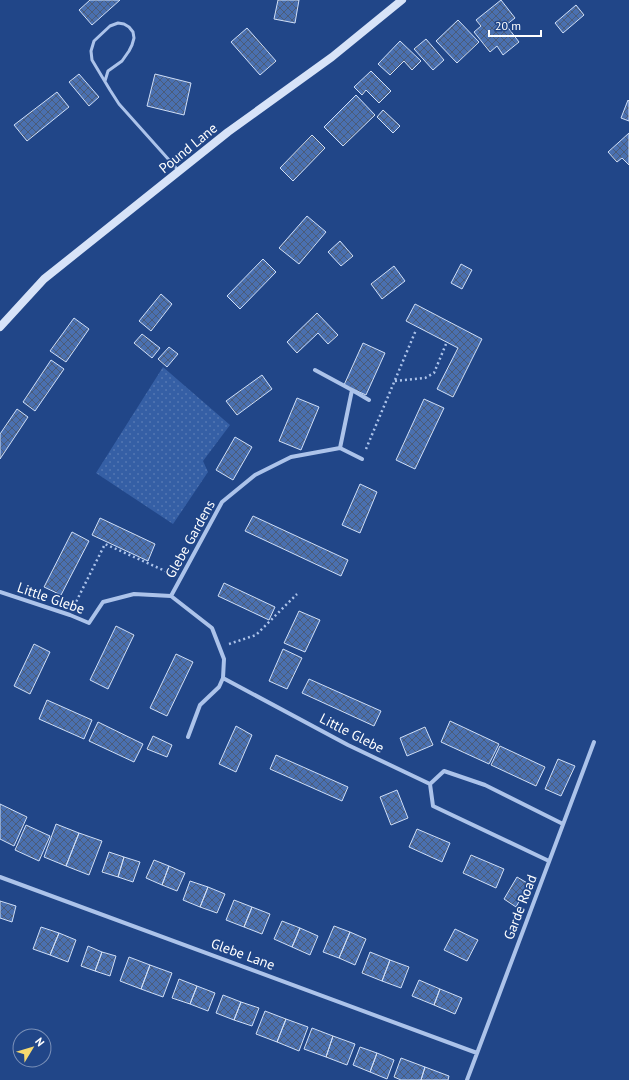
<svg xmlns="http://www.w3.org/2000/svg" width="629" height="1080" viewBox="0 0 629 1080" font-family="'PT Sans',sans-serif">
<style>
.grass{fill:url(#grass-dots)}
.building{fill:url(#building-cross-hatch);stroke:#d0dff7}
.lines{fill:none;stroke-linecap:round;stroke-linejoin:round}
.path{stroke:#acc3ea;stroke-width:2.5;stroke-dasharray:2 3;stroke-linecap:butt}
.lane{stroke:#acc3ea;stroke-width:3}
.street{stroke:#acc3ea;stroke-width:4}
.secondary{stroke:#d7e3f8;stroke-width:8}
.labels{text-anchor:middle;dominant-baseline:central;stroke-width:3.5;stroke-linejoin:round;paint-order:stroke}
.street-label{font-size:14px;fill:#fff;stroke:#214688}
</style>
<defs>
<pattern id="grass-dots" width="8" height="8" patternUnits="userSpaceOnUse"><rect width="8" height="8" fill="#355fa5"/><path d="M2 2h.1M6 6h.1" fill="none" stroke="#5377b2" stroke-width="1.8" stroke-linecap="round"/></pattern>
<pattern id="building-cross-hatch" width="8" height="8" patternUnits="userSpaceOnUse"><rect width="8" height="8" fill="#4a70b0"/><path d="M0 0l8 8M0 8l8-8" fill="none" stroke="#4b5c79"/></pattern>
</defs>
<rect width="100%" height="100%" fill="#214688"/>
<!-- grass -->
<path class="grass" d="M 163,367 L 230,425 L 203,461 L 208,472 L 173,524 L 96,473 Z"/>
<!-- building -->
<path class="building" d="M 90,0 L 120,0 L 92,25 L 79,10 Z
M 278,0 L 299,0 L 295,23 L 274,19 Z
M 501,0 L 515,18 L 506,25 L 519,42 L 503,55 L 497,46 L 490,52 L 474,32 L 481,26 L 476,20 Z
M 576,5 L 584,15 L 563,33 L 555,23 Z
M 458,20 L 479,42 L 457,63 L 436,41 Z
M 247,28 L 276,61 L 260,75 L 231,42 Z
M 426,39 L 444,60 L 433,70 L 414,49 Z
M 400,41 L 421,61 L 412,70 L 404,61 L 390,75 L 378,64 Z
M 371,71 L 391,91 L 379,103 L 366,90 L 362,95 L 354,87 Z
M 79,74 L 99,97 L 89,106 L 69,82 Z
M 155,74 L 191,83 L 184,115 L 147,106 Z
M 57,92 L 69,107 L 27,141 L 14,125 Z
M 356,95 L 375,115 L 343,146 L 324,127 Z
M 628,100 L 629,101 L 629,121 L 621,118 Z
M 383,110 L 400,126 L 393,133 L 377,117 Z
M 629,133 L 629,165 L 622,158 L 617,162 L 608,152 Z
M 312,135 L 325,148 L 293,181 L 280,168 Z
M 307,216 L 326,232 L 299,264 L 279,248 Z
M 340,241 L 353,256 L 341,266 L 328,252 Z
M 263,259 L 276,272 L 240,309 L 227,296 Z
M 461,264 L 472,270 L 462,289 L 451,283 Z
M 394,266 L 405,281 L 382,299 L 371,284 Z
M 161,294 L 172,304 L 151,331 L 139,321 Z
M 415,304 L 482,339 L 453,397 L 437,389 L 458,348 L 406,321 Z
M 317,313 L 338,335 L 328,344 L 318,333 L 297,353 L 287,342 Z
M 74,318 L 89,329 L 66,362 L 50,351 Z
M 142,334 L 160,348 L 152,358 L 134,343 Z
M 363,343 L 385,353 L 366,395 L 344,385 Z
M 169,347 L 178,354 L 167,367 L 158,359 Z
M 51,360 L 64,369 L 35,411 L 23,402 Z
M 262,375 L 272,389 L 237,415 L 226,401 Z
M 297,398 L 319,407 L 301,450 L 279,441 Z
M 424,399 L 444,408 L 415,469 L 396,460 Z
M 17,409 L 28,417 L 0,459 L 0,434 Z
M 235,437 L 252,447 L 233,480 L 216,470 Z
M 360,484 L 377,492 L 360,533 L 342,525 Z
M 253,516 L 348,560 L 341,576 L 245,531 Z
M 100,518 L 155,544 L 148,561 L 92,535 Z
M 72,532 L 89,541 L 61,595 L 44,587 Z
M 224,583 L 275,607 L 269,620 L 218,596 Z
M 299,611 L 320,620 L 305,652 L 284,643 Z
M 116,626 L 134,635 L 108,689 L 90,680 Z
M 34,644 L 50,652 L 30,694 L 14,686 Z
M 283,649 L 302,658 L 287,689 L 269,681 Z
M 176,654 L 193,662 L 167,716 L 150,708 Z
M 309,679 L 381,711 L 374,726 L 302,693 Z
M 47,700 L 92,720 L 84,739 L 39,719 Z
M 450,721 L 499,744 L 489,764 L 441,742 Z
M 98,722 L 143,744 L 134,762 L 89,741 Z
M 236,726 L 252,735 L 236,772 L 219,764 Z
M 425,727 L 433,745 L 407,756 L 400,738 Z
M 153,736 L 172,745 L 167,757 L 147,749 Z
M 500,746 L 545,767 L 536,786 L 491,765 Z
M 276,755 L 348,787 L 342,801 L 270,769 Z
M 558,759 L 575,766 L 561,796 L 545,789 Z
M 397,790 L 408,818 L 391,825 L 380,797 Z
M 0,804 L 27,817 L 14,846 L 0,839 Z
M 56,824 L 79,833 L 66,866 L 44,857 Z
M 26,825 L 50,836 L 39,861 L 15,850 Z
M 417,829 L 450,843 L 442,862 L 409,847 Z
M 79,833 L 102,841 L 89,875 L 66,866 Z
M 109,852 L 124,857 L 118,877 L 102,872 Z
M 471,855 L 504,869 L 496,888 L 463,873 Z
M 124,857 L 140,862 L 133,882 L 118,877 Z
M 154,860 L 169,866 L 162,885 L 146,878 Z
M 169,866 L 185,873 L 177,891 L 162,885 Z
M 517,877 L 529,884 L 516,907 L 504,899 Z
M 190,881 L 208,887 L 200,907 L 183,900 Z
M 208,887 L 225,894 L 217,913 L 200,907 Z
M 234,900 L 252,907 L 244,927 L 226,920 Z
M 0,901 L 16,906 L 12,922 L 0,918 Z
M 252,907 L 270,914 L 262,934 L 244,927 Z
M 282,921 L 300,928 L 292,947 L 274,939 Z
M 334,926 L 350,932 L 339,958 L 323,952 Z
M 41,927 L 59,933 L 50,955 L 33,949 Z
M 300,928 L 318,936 L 310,955 L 292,947 Z
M 455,929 L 478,940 L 467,961 L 444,950 Z
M 350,932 L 366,939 L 355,965 L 339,958 Z
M 59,933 L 76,940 L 68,962 L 50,955 Z
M 88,946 L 102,952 L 95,971 L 81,966 Z
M 102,952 L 116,956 L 110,976 L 95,971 Z
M 370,952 L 390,960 L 382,981 L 362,973 Z
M 129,957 L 150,965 L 141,989 L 120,981 Z
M 390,960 L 409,967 L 401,988 L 382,981 Z
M 150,965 L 172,973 L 163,997 L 141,989 Z
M 179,979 L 197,986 L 190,1004 L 172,998 Z
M 419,980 L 440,989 L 434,1005 L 412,996 Z
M 197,986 L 215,993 L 208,1011 L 190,1004 Z
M 440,989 L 462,998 L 455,1014 L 434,1005 Z
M 223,995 L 241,1002 L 234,1020 L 216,1013 Z
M 241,1002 L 259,1008 L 252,1026 L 234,1020 Z
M 265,1011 L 286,1019 L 277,1042 L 256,1034 Z
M 286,1019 L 308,1027 L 299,1051 L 277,1042 Z
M 312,1028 L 333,1036 L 326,1057 L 304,1049 Z
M 333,1036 L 355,1044 L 347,1065 L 326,1057 Z
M 360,1047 L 377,1053 L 370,1072 L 353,1065 Z
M 377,1053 L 394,1060 L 387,1079 L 370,1072 Z
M 401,1058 L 425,1067 L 421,1080 L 401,1080 L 394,1077 Z
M 425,1067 L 449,1076 L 448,1080 L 421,1080 Z"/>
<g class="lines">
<!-- path -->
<path class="path" d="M 395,381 L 425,378 L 434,373 L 446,344
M 366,449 L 416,330
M 74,606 L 105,544 L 172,574
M 229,644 L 256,635 L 297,594"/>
<!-- lane -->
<path class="lane" d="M 105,81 L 108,71 L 122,61 L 129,51 L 132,45 L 134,38 L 133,32 L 129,27 L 124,24 L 118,23 L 110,26 L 94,41 L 91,51 L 92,60 L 110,90 L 119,104 L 178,170"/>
<!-- street -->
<path class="street" d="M 315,370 L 352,390 L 340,448
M 352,390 L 369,400
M 0,592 L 70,615 L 89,623 L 103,602 L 134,594 L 171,596 L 212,628 L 224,659 L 223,678 L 219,687 L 200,705 L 188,737
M 171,596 L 222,502 L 255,475 L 291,457 L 340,448 L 362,459
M 223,678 L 348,745 L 430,784
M 549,861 L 433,806 L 430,784 L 444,771 L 485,785 L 563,824
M 0,877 L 477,1053
M 467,1080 L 594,742"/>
<!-- secondary -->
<path class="secondary" d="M 0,327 L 44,279 L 228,132 L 332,57 L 402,0"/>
</g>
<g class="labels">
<!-- street labels -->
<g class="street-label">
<text transform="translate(188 148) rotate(-39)">Pound Lane</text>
<text transform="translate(190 539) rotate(-61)">Glebe Gardens</text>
<text transform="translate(51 598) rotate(19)">Little Glebe</text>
<text transform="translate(352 733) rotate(27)">Little Glebe</text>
<text transform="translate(520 907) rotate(-69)">Garde Road</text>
<text transform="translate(243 954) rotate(20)">Glebe Lane</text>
</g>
</g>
<!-- north arrow -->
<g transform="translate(32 1048) rotate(52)"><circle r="19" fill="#214688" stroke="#7a90b8"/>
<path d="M0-3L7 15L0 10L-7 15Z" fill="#f6d96e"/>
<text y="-6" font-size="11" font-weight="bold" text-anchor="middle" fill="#ffffff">N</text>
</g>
<!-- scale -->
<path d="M489 30v6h52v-6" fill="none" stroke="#ffffff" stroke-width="2"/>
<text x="495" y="30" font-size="12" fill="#ffffff" stroke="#214688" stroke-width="3" paint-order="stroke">20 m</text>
</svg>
